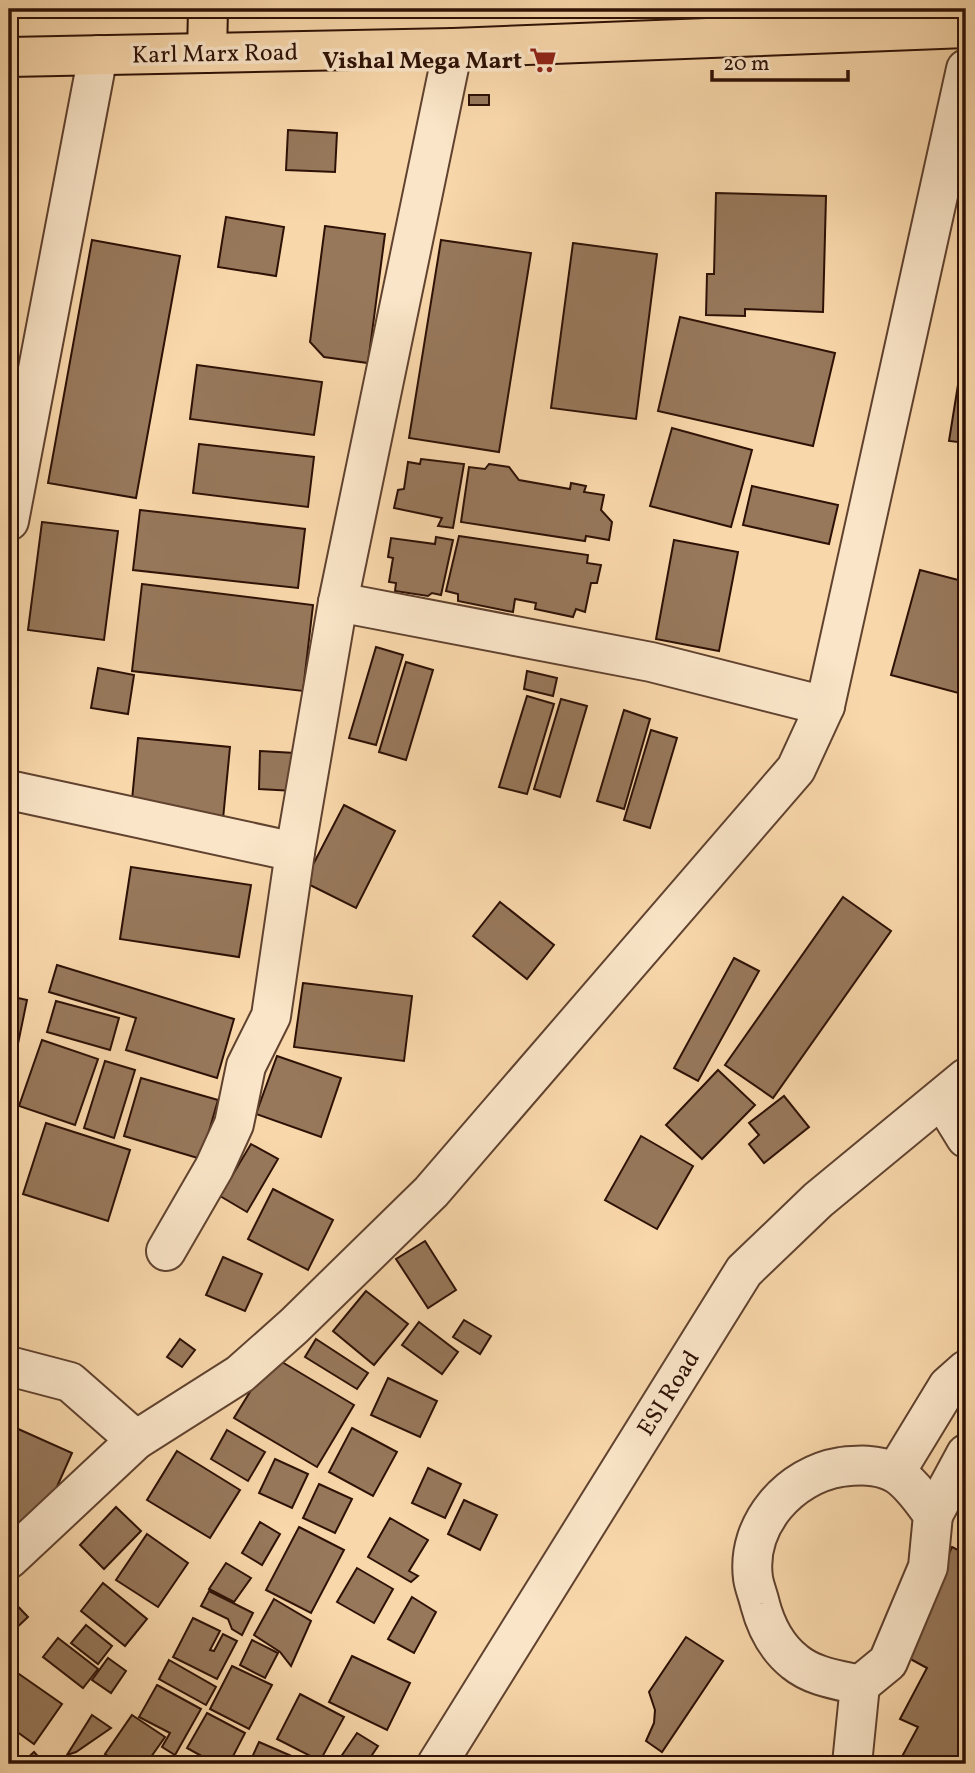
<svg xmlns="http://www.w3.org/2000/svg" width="975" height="1773" viewBox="0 0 975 1773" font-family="Vollkorn,serif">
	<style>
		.building { fill: #97785b; stroke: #2e1106; stroke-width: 2 }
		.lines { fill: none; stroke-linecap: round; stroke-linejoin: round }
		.minor-casing { stroke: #60422f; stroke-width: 42 }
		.major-casing { stroke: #2e1106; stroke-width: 42 }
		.minor { stroke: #fae5c8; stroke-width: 38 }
		.major { stroke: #f8d7aa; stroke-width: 38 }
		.labels { text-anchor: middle; stroke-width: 7; stroke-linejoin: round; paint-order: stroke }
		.street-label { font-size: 24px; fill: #2e1106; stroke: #fae5c8 }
		.poi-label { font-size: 24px; font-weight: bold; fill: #2e1106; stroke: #fae5c8; text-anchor: end }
	</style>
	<rect width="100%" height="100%" fill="#f8d7aa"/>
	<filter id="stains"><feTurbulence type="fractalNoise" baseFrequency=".00286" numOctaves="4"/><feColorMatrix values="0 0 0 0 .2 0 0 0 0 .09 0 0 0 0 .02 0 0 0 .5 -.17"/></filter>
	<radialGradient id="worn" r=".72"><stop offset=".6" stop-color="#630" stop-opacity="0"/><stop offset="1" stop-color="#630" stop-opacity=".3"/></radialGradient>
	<g class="building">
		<rect x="469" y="95" width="20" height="10"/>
		<polygon points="288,130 337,133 335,172 286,170"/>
		<polygon points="716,193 826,196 823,312 745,309 745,316 706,315 707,274 714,274"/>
		<polygon points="226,217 284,227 276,276 218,267"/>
		<polygon points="325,226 385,234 368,363 324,357 310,342"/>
		<polygon points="92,240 180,256 136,498 48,483"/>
		<polygon points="441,240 531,253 499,452 409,438"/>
		<polygon points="573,243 657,254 636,419 551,408"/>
		<polygon points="680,317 835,353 813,446 658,411"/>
		<polygon points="966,335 966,443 949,441"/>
		<polygon points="197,365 322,382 314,435 190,419"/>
		<polygon points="672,428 752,450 731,527 650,506"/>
		<polygon points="199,444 314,457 308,507 193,493"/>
		<polygon points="421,459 464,464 453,528 438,526 442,518 394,508 398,490 404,489 408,462 420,464"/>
		<polygon points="489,464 509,467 519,480 570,489 571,483 586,486 584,492 604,495 601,510 612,522 609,540 586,536 585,541 461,522 469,467 485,469"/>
		<polygon points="752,486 838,505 829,544 743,525"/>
		<polygon points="140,510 305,529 298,588 133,570"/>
		<polygon points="42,522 118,531 104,640 28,630"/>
		<polygon points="459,536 588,555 587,563 601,565 597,583 591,583 585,612 576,609 573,617 535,609 536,603 515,599 513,612 458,601 458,594 446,591"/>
		<polygon points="436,537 453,540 441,595 432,593 428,596 395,591 396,583 389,582 393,558 388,557 391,538 435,544"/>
		<polygon points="674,540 738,552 719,651 656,639"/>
		<polygon points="920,570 966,582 966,695 891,675"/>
		<polygon points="142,584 313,605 303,691 132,671"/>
		<polygon points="376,647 403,655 376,745 349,738"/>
		<polygon points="406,662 433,670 406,760 379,752"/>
		<polygon points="98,668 134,675 128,714 91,708"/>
		<polygon points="527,671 557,678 553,696 524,689"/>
		<polygon points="527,696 554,704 527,794 499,787"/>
		<polygon points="561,699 587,706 560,797 534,789"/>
		<polygon points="624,710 650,719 624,809 597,801"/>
		<polygon points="651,730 677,738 650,828 624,820"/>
		<polygon points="138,738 230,747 223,819 131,810"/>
		<polygon points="260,751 295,753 294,791 259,789"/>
		<polygon points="344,805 395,831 356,908 304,882"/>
		<polygon points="131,867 251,885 239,957 120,939"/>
		<polygon points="843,897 891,931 773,1098 725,1065"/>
		<polygon points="500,902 554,945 527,979 473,936"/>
		<polygon points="734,958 759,971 698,1081 674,1068"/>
		<polygon points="57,965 234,1019 217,1078 126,1050 136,1018 49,992"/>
		<polygon points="303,983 412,996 404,1061 294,1047"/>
		<polygon points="9,996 27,1000 14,1063 9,1062"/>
		<polygon points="56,1001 119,1018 110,1050 47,1032"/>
		<polygon points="42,1040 98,1059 75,1125 19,1106"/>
		<polygon points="277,1056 341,1078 321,1137 256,1114"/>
		<polygon points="105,1061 135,1070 114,1138 84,1128"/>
		<polygon points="718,1070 755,1105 702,1159 666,1125"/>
		<polygon points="141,1078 218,1100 201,1159 124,1136"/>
		<polygon points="784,1096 809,1127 764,1163 749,1144 759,1135 749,1123"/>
		<polygon points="46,1123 130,1150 108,1221 23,1194"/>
		<polygon points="641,1136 693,1166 657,1229 605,1200"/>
		<polygon points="251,1144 278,1159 247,1212 220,1196"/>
		<polygon points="273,1189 333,1220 308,1270 248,1239"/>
		<polygon points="425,1241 456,1290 428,1308 396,1259"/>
		<polygon points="223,1257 262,1274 245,1311 206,1295"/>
		<polygon points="366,1291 408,1324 374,1365 333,1331"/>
		<polygon points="464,1320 491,1336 480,1354 453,1337"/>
		<polygon points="419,1322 458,1352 442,1374 402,1345"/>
		<polygon points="180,1339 195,1350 182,1367 167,1357"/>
		<polygon points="316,1339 368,1373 357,1389 305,1357"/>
		<polygon points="272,1356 354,1405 317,1467 234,1418"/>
		<polygon points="388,1378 437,1401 420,1437 371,1415"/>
		<polygon points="16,1428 72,1453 40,1525 24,1518 9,1551 9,1445"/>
		<polygon points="352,1428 397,1452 373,1496 329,1472"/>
		<polygon points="227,1430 265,1452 248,1481 211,1459"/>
		<polygon points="177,1451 240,1490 210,1538 147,1500"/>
		<polygon points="275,1459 308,1474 292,1508 259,1493"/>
		<polygon points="428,1468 461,1484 445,1518 412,1503"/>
		<polygon points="319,1484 352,1499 335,1533 303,1518"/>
		<polygon points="464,1500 497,1515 480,1550 448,1534"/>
		<polygon points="116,1507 141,1531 104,1569 80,1545"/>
		<polygon points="390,1518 428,1540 409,1571 418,1576 411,1582 368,1557"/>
		<polygon points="260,1522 280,1534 262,1565 242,1553"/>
		<polygon points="299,1527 344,1550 311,1613 266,1590"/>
		<polygon points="147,1534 188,1563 158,1607 116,1580"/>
		<polygon points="952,1547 966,1554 966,1764 898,1764 918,1727 900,1719 927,1668 903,1655"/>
		<polygon points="226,1563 251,1578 234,1602 209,1589"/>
		<polygon points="357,1568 393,1589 374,1623 337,1602"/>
		<polygon points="103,1583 147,1619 125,1646 81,1611"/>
		<polygon points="209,1591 253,1613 242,1635 232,1629 228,1619 201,1606"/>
		<polygon points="9,1597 28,1617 9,1635"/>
		<polygon points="412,1597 436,1612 414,1653 388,1639"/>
		<polygon points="274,1599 311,1621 291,1666 280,1652 254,1635"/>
		<polygon points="193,1618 220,1631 210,1650 214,1651 223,1634 237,1641 217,1679 173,1657"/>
		<polygon points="86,1625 112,1646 98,1664 71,1643"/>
		<polygon points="686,1637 723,1661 662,1752 646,1741 654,1723 655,1710 649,1692"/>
		<polygon points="58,1638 98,1669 83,1688 43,1657"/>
		<polygon points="252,1640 278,1653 265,1678 240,1665"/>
		<polygon points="352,1656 410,1683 387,1730 329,1702"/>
		<polygon points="108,1658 126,1671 111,1693 92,1680"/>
		<polygon points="169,1660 216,1687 206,1705 159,1679"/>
		<polygon points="232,1666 272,1685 249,1729 210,1709"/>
		<polygon points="9,1667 62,1704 34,1744 9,1726"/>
		<polygon points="157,1685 201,1709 175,1755 162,1747 170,1733 139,1717"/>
		<polygon points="300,1694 344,1717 320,1761 277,1739"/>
		<polygon points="207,1713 245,1733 229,1764 216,1764 187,1748"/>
		<polygon points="92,1715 111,1728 76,1752 67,1755"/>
		<polygon points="132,1715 165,1737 146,1764 119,1764 105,1754"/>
		<polygon points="357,1733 378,1746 366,1764 336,1764"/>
		<polygon points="259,1742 310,1764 249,1764"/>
		<polygon points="34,1752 45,1764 21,1764"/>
	</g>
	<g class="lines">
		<defs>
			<g id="minor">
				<polyline points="9,521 98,55"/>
				<polyline points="338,602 651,662 825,706"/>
				<polyline points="9,790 295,852"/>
				<polyline points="942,1099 966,1138"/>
				<polyline points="166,1251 214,1168 234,1124 246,1066 271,1016 295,852 338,602 453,48"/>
				<polyline points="9,1366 70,1382 136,1440"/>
				<polyline points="895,1473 948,1386 966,1370"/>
				<polyline points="933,1515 966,1454"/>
				<polyline points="9,1559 136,1440 240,1374 294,1326 431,1192 796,769 825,706 966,69"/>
				<polyline points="437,1764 744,1271 818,1200 966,1078"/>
				<path d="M852,1764L860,1685L888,1662L928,1567L933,1515C923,1501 909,1480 893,1472C876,1464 859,1465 841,1467C790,1475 746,1524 753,1578C754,1586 758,1595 760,1604C766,1627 776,1647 795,1662C813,1677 839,1680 860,1685"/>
			</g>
			<g id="major">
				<polyline points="207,53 208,9"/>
				<polyline points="9,57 453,48 966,28"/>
			</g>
		</defs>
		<use href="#minor" class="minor-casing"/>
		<use href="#major" class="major-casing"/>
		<use href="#minor" class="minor"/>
		<use href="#major" class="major"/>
	</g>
	<defs>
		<symbol id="supermarket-bare" viewBox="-9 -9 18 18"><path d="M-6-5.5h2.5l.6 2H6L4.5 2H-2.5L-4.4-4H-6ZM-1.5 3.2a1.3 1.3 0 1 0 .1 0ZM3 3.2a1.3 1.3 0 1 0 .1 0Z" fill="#8f2418" stroke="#fae5c8" stroke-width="2.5" paint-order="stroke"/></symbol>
	</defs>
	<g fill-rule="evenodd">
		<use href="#supermarket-bare" x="524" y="41" width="38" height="38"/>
	</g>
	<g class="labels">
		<g class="street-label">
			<text transform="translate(215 53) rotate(-1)" y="8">Karl Marx Road</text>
			<text transform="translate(668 1393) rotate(-58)" y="8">ESI Road</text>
		</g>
		<g class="poi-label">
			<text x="522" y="68">Vishal Mega Mart</text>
		</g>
	</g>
	<rect width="975" height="1773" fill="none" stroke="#f8d7aa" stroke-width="35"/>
	<rect x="10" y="10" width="954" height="1752" fill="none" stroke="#2e1106" stroke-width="3.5"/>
	<rect x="18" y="18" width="940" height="1738" fill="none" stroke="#2e1106" stroke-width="2"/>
	<path d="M712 70v10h136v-10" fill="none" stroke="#2e1106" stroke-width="3.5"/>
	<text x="723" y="70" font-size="21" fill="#2e1106" stroke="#fae5c8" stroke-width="5" paint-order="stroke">20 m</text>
	<rect width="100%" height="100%" filter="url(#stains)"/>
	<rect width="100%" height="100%" fill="url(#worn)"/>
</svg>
